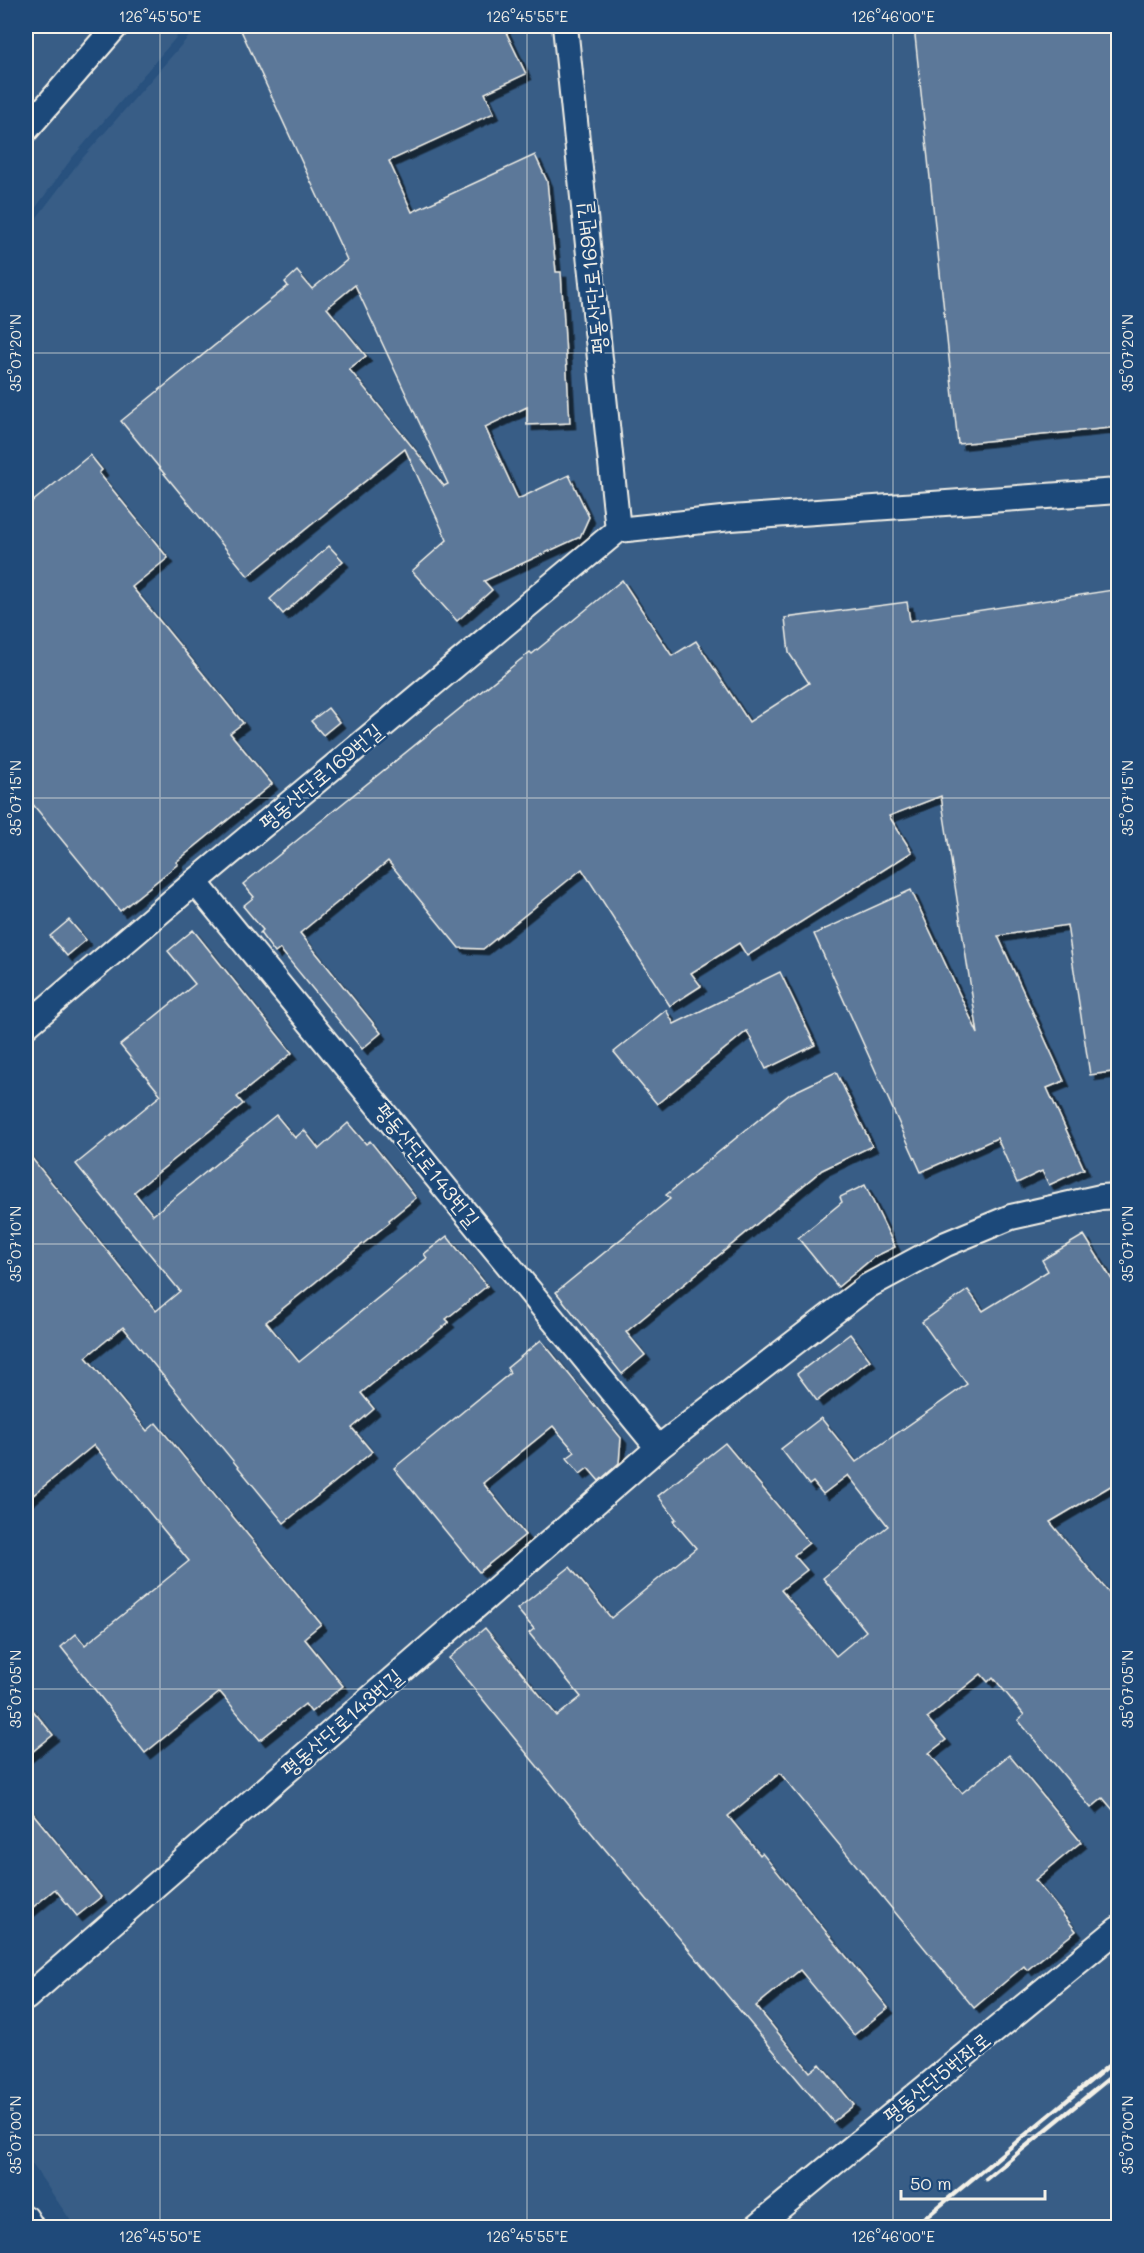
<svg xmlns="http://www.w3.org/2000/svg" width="1144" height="2253" viewBox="0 0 1144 2253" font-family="Mali,'Poor Story',sans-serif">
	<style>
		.built { fill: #375d86 }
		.building { fill: #5b7899; stroke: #f4f1e8; stroke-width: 1.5; fill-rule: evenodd; filter: url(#shadow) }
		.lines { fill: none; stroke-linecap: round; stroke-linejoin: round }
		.minor-casing { stroke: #f4f1e8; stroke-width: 28 }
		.minor { stroke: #1f4a7a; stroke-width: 24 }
		.rail { stroke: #f4f1e8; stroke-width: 4.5 }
		.ticks { fill: none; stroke: #f4f1e8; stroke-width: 1.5; stroke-opacity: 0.45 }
		.labels { text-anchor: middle; stroke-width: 5; stroke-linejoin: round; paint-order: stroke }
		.street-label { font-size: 21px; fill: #f4f1e8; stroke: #1f4a7a }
		.neatline { fill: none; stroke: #f4f1e8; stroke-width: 2 }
		.ticks-label { font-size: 15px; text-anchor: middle; fill: #f4f1e8 }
	</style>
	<defs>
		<filter id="shadow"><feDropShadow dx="5.5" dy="5.5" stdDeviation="0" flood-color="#0009"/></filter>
	</defs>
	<rect width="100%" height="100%" fill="#28517e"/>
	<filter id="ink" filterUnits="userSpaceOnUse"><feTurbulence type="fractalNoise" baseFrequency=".0167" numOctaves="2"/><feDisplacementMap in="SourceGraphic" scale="12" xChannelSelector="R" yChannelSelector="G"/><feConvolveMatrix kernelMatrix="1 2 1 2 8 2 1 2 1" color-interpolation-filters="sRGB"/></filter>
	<g filter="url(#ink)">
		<g class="built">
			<polygon points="26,26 186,26 72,158 26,221"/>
			<polygon points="198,26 1118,26 1118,2227 75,2227 26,2155 26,236 38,216 79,162"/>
		</g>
		<g class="building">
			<path d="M239,26H503L526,74L485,93L494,113L389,161L412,212L535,155L547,181L556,272H561L570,423L527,425V407L485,427L518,499L569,475L589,517L580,537L484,581L492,590L457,621L412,571L447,540L405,449L248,576L121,421L288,286L285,282L297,271L312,289L347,260ZM355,285L448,484L444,486L349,369L366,356L327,308Z"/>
			<polygon points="914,26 1119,26 1119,427 958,444"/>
			<polygon points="90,455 102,470 99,473 168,558 132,587 243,723 230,733 272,784 176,862 178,864 120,911 26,796 26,507"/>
			<polygon points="329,546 343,561 283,614 270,599"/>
			<polygon points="622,580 672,656 696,641 749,722 809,683 789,653 785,618 907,602 910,621 1119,589 1119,1071 1090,1075 1067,925 998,936 1064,1081 1047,1088 1084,1169 1049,1185 1042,1171 1017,1183 997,1138 921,1172 814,934 911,890 978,1034 941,796 889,816 912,852 747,956 739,943 691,973 701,986 670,1006 582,869 483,949 459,948 388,861 300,933 381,1033 362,1049 280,949 275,953 260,933 263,930 243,906 254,897 243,884 530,652 532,654"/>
			<polygon points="328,708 339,722 323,735 311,721"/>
			<polygon points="69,920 86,940 67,956 50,936"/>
			<polygon points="193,930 292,1053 237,1097 243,1104 134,1192 153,1215 276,1115 295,1138 304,1130 319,1149 348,1123 366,1144 370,1141 416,1198 389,1220 390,1222 266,1322 299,1362 427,1258 424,1254 447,1236 487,1286 446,1319 449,1322 361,1393 374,1409 352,1428 372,1452 284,1523 123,1327 86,1357 147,1431 156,1423 321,1624 304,1638 343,1686 311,1712 305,1704 260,1740 220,1692 145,1753 61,1647 76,1634 85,1645 189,1561 94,1445 26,1501 26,1151 156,1311 180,1291 76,1164 161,1095 120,1045 195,984 168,951"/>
			<polygon points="780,972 815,1045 766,1069 747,1031 657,1104 614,1052 666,1010 674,1024"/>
			<polygon points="836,1072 872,1146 822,1170 626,1332 645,1355 622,1374 556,1292 670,1199 666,1195 790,1094"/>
			<polygon points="865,1185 895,1247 874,1257 838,1287 798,1238 842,1202 840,1197"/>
			<polygon points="1084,1235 1119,1291 1119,1481 1050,1522 1119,1605 1119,1817 1103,1798 1091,1808 1018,1720 1024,1715 993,1677 988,1682 981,1674 927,1718 946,1740 929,1753 962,1793 1009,1755 1081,1842 1035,1880 1076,1931 1027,1970 1024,1966 974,2008 780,1773 728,1816 760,1855 762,1853 888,2008 854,2035 800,1970 756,2006 810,2072 820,2064 854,2105 833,2122 599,1842 449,1658 485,1628 557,1716 581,1697 529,1633 534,1629 517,1609 570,1567 611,1618 696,1548 673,1521 676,1519 658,1496 725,1443 809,1543 794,1555 807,1570 781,1590 836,1656 866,1631 823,1578 888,1526 848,1475 823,1494 813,1482 809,1485 781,1449 821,1418 856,1462 967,1384 922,1322 968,1290 983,1311 1048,1271 1042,1260"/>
			<polygon points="850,1334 870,1360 817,1401 797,1374"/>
			<polygon points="541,1340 621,1438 619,1463 599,1481 588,1468 580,1474 567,1458 575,1452 553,1426 483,1483 525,1535 479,1572 394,1468 510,1373 507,1368"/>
			<polygon points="26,1702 53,1735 26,1757"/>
			<polygon points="26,1805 101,1897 77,1916 55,1889 26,1913"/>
		</g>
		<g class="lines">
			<defs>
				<g id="minor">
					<polyline points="565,26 618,530"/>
					<polyline points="26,130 116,26"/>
					<polyline points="195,882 658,1448"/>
					<polyline points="26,1026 195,882 618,530 731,518 1118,491"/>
					<polyline points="26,1998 658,1448 868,1286 946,1244 1011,1217 1101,1197 1118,1196"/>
					<polyline points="26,2218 32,2228"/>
					<polyline points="755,2228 1118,1929"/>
				</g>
			</defs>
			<use href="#minor" class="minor-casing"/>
			<use href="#minor" class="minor"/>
			<g class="rail">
				<polyline points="986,2179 1118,2071"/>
				<polyline points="913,2228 1118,2058"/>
			</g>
		</g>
	</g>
	<path class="ticks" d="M160,26V2228M527,26V2228M893,26V2228M26,353H1118M26,798H1118M26,1244H1118M26,1689H1118M26,2135H1118"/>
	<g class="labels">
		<g class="street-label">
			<text transform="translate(592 278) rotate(-96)" y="7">평동산단로169번길</text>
			<text transform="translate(321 777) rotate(-40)" y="7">평동산단로169번길</text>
			<text transform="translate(427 1165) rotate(51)" y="7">평동산단로143번길</text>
			<text transform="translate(342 1723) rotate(-41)" y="7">평동산단로143번길</text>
			<text transform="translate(937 2078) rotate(-39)" y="7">평동산단5번좌로</text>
		</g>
	</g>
	<rect width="1144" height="2253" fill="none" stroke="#1f4a7a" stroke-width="66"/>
	<path d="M901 2190v9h144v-9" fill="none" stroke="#f4f1e8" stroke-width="3"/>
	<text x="910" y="2190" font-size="18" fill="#f4f1e8" stroke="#1f4a7a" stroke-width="4.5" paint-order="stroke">50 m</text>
	<rect x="33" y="33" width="1078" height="2187" class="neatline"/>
	<g class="ticks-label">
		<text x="160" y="22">126°45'50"E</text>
		<text x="527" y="22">126°45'55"E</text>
		<text x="893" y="22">126°46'00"E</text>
		<text transform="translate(16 353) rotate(-90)" y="5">35°07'20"N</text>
		<text transform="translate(1128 353) rotate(-90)" y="5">35°07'20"N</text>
		<text transform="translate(16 798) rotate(-90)" y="5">35°07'15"N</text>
		<text transform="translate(1128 798) rotate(-90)" y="5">35°07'15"N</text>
		<text transform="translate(16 1244) rotate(-90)" y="5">35°07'10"N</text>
		<text transform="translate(1128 1244) rotate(-90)" y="5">35°07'10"N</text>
		<text transform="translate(16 1689) rotate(-90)" y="5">35°07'05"N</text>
		<text transform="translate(1128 1689) rotate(-90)" y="5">35°07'05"N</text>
		<text transform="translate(16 2135) rotate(-90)" y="5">35°07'00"N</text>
		<text transform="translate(1128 2135) rotate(-90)" y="5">35°07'00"N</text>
		<text x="160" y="2242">126°45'50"E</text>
		<text x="527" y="2242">126°45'55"E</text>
		<text x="893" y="2242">126°46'00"E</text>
	</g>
</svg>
